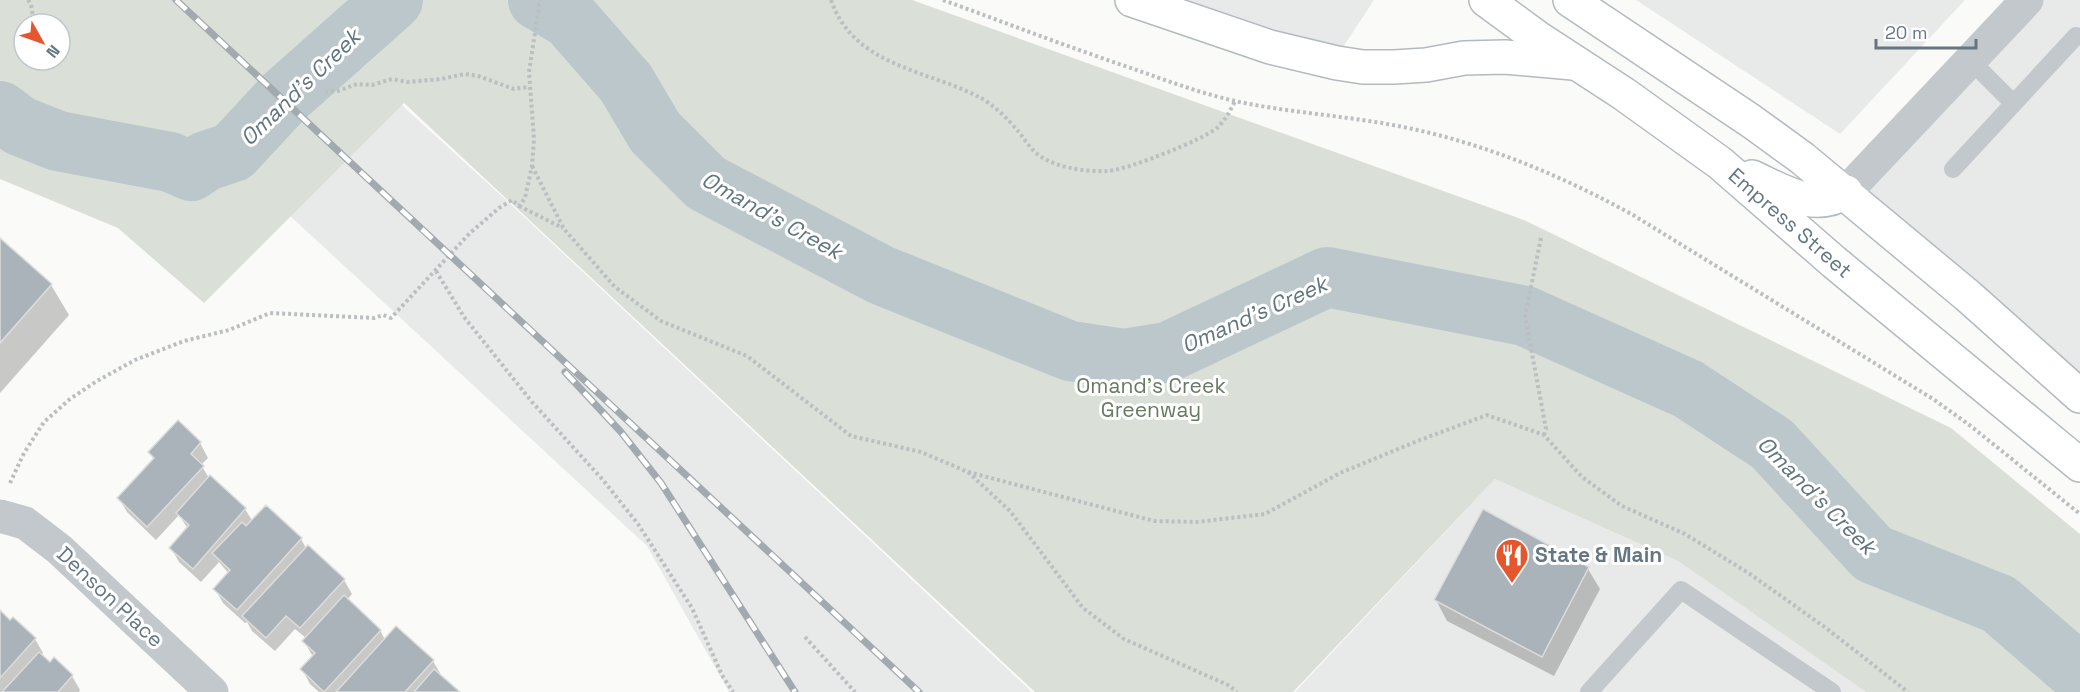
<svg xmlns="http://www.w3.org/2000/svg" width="2080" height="692" viewBox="0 0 2080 692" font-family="'Space Grotesk',sans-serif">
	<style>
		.built { fill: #e8e9e9 }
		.green { fill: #dadfd7; fill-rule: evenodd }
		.shadow { fill: #0003 }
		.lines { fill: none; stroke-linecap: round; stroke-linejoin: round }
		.river { stroke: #bbc7cb; stroke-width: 60 }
		.building { fill: #aab3b9; stroke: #dcdcda; stroke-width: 1.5 }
		.secondary-casing { stroke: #b3babf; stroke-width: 36 }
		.path { stroke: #bbbfc2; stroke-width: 4; stroke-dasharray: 3 3; stroke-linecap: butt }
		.lane { stroke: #c3c8cc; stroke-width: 18 }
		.street { stroke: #c3c8cc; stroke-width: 33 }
		.secondary { stroke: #fff; stroke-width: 33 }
		.rail-casing { stroke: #a2aab0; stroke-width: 7 }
		.rail { stroke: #fff; stroke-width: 4.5; stroke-dasharray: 14; stroke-linecap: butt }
		.labels { text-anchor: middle; stroke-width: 6; stroke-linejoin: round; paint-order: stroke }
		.street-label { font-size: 21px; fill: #657683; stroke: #fff }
		.park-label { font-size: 21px; fill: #687a64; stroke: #fff }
		.poi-label { font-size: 21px; font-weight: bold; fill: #657683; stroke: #fff; text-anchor: start }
		.water-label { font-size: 22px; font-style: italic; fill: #60757c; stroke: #fff }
	</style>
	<rect width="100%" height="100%" fill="#fafaf8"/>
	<g class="built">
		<polygon points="1152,0 1374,0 1336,58"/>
		<polygon points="1636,0 1965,0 1840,134"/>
		<polygon points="2027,0 2080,0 2080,396 1846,192"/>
		<polygon points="342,44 408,111 504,198 1032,692 729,692 647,546 287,213"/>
		<polygon points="1495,479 1678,561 1866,692 1295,692"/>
	</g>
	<path class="green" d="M0,0H912L1524,220L1951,428L2080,534V692H1866L1678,561L1495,479L1293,692H1035L404,103L204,303L118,228L0,179ZM24,24H60V60H24Z"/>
	<g class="shadow">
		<polygon points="0,240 51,285 69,315 0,393"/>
		<polygon points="178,422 200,443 208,458 201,465 209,478 245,509 253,522 266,507 301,539 306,548 308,547 344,580 352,594 347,600 380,630 385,640 433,661 441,675 458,692 319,692 310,684 302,669 313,657 304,641 306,638 295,629 275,651 252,631 247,622 245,623 223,603 215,589 229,574 219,562 201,582 179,562 171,548 188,529 179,515 156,540 127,512 119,498 154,460 149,452"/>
		<polygon points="1483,511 1588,569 1600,589 1554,676 1447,621 1436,600"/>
		<polygon points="0,612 35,639 43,653 41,656 50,664 54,660 72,676 80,690 79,692 0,692"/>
	</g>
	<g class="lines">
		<g class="river">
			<polyline points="538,0 570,19 626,83 655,132 706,183 881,275 1070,351 1124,359 1168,352 1327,277 1525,316 1688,389 1772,444 1873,554 1999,604 2080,674"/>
			<polyline points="0,111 20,126 58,141 170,162 191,171 206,161 233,152 284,97 393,0"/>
		</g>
	</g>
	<g class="building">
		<polygon points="0,238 52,284 0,343"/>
		<polygon points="178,420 201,442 191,454 204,466 147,527 117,498 154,458 148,452"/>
		<polygon points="210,475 246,508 193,569 169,548 189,525 176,513"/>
		<polygon points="266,505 302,538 237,610 213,589 230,570 212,553 242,522 246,526"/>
		<polygon points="1483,509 1589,567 1542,657 1434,600"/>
		<polygon points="308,545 345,579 300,628 286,616 266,638 242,616"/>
		<polygon points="344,595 381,630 324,692 300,669 315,653 302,641"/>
		<polygon points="0,610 10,620 13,617 36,638 0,678"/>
		<polygon points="396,626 434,660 405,692 336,692"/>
		<polygon points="39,652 50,662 54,657 73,675 58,692 2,692"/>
		<polygon points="434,669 460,692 414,692"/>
	</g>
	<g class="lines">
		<defs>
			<g id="secondary">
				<polyline points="1132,0 1270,47 1337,63 1363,67 1394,67 1426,65 1464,58 1505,57 1573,63"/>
				<polyline points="1486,0 1538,38 1624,94 1720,163 1834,262 2080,465"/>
				<polyline points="1570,0 1751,121 1802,158 1968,296 2080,396"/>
				<path d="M1752,177C1783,191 1813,212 1846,192"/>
			</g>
		</defs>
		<use href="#secondary" class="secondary-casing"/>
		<g class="path">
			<polyline points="28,0 31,4 34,24"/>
			<path d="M831,0C854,66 924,69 977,96C992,103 1008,119 1018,131C1024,138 1029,147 1036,153C1054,168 1085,172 1109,171C1128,169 1204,140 1218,127C1226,119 1230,111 1235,101"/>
			<path d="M943,0C1006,23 1068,47 1131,68C1165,80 1200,93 1235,101C1285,112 1337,115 1387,124C1474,139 1557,173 1633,215L1933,399L1972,427L2080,514"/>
			<polyline points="325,92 338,91 357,84 372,85 392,79 407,82 441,79 465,74 478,76 514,89 528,87"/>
			<polyline points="532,166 564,229 615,287 661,321 747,356 851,436 921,452 968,472 1154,521 1197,522 1265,514 1340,473 1420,440 1487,415 1544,435 1582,477 1622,506 1685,534 1750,574 1826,628 1908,692"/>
			<polyline points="519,206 563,228"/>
			<polyline points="1541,238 1525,316 1546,429 1544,435"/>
			<polyline points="436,271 464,317 532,402 603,480 638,524 692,608 722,675 733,692"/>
			<polyline points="968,472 1010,511 1083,608 1124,639 1228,685 1237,692"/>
			<polyline points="10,483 24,453 44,422 70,399 97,381 135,360 184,341 229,330 270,313 374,318 383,315 391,318 470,233 499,208 512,200 519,206 525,198 532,166 534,139 529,72 540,0"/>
			<polyline points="805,637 855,692"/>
		</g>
		<g class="lane">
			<polyline points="1970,60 2013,103"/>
			<polyline points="1953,169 2076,36"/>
			<polyline points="1589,692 1681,590 1832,692"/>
		</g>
		<g class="street">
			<polyline points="1846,192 2027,0"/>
			<polyline points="0,516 25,523 59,549 212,692"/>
		</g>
		<use href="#secondary" class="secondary"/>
		<defs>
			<g id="rail">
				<polyline points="176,0 919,692"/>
				<polyline points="565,372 621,432 661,483 795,692"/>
			</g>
		</defs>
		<use href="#rail" class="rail-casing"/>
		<use href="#rail" class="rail"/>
	</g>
	<defs>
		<symbol id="restaurant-pin" viewBox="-11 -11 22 30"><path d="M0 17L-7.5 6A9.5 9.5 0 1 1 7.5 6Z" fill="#e4572e" stroke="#fff"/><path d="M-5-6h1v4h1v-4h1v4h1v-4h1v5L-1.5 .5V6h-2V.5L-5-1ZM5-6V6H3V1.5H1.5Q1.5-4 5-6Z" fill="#fff"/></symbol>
	</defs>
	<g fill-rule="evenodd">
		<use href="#restaurant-pin" x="1493" y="536" width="38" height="52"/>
	</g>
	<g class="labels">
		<g class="street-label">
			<text transform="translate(1790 223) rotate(41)" y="7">Empress Street</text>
			<text transform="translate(110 597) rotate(43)" y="7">Denson Place</text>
		</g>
		<g class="park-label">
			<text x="1151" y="393">Omand's Creek<tspan x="1151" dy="24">Greenway</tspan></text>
		</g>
		<g class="poi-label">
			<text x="1535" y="562">State &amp; Main</text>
		</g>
		<g class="water-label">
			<text transform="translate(300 87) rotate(-44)" y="8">Omand's Creek</text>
			<text transform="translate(772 215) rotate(29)" y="8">Omand's Creek</text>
			<text transform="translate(1254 314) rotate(-24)" y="8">Omand's Creek</text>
			<text transform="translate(1817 495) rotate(45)" y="8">Omand's Creek</text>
		</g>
	</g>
	<g transform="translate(42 42) rotate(130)"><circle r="28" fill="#ffffff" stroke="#c1c8cd" stroke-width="1.5"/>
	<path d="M0-4.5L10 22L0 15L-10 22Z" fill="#e4572e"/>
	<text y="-9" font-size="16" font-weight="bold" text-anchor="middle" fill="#657683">N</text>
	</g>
	<path d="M1876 39v9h100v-9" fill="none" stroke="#657683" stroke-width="3"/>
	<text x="1885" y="39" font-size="18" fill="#657683" stroke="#ffffff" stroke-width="4.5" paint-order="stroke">20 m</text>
</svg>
